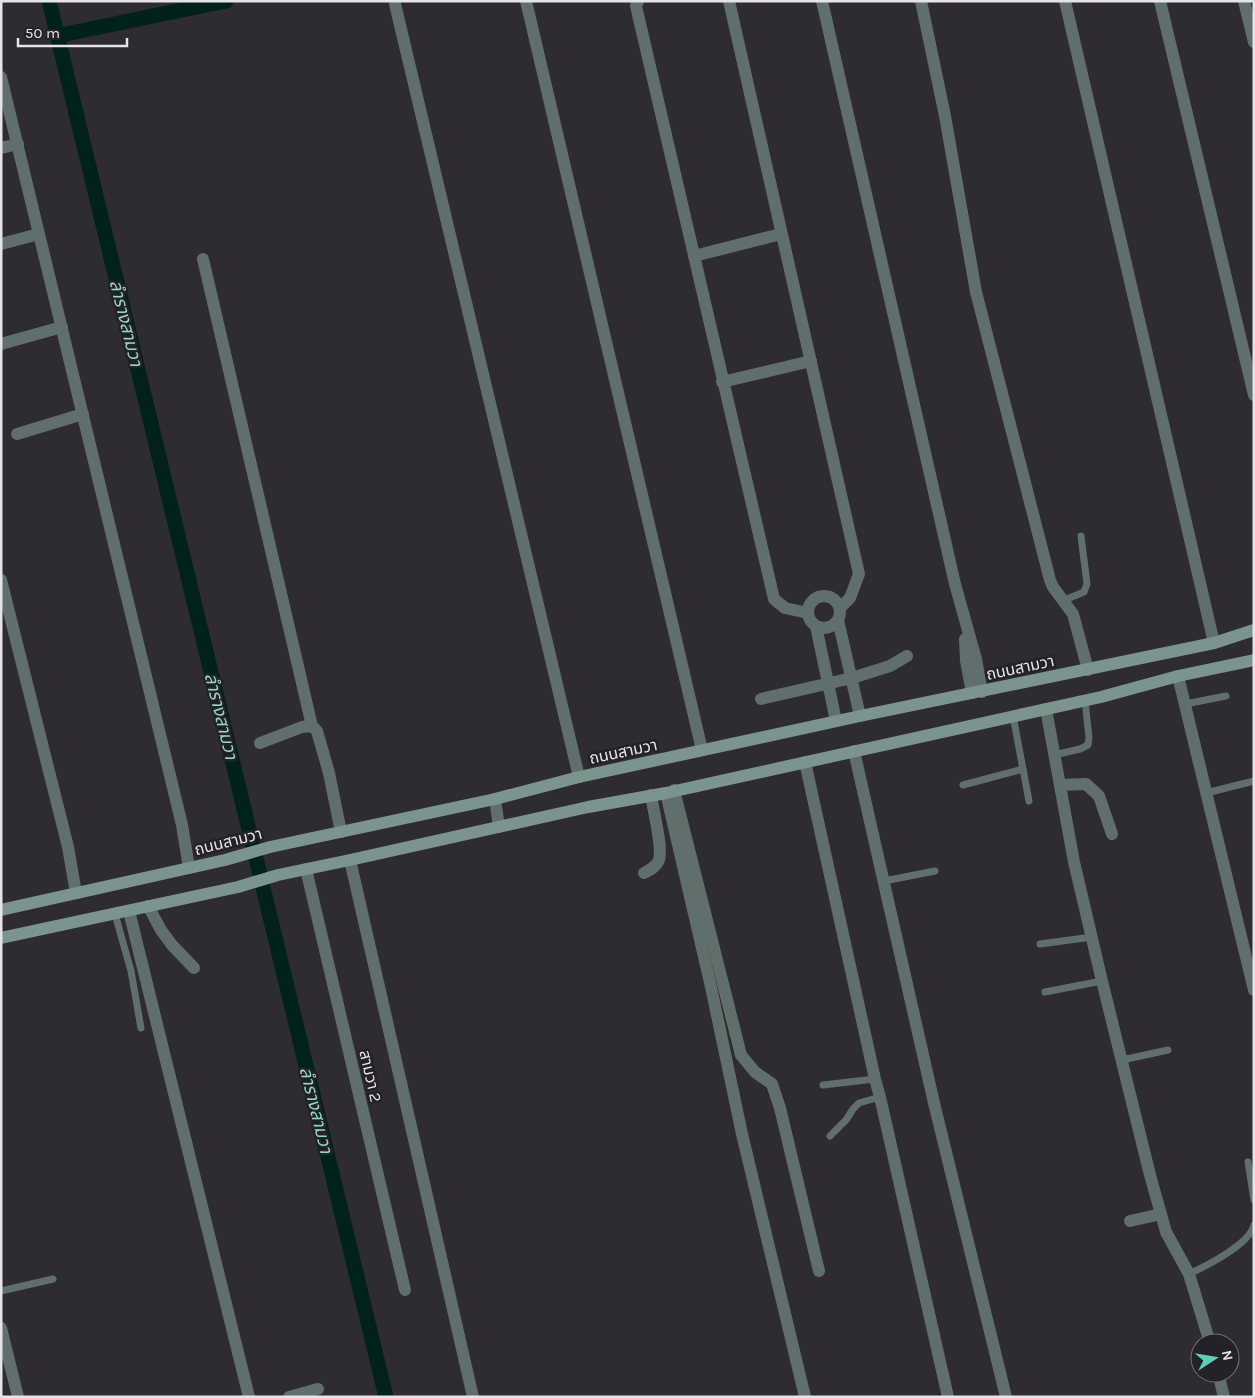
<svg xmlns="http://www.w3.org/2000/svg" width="1255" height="1398" viewBox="0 0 1255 1398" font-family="Karla,'Noto Sans Thai',sans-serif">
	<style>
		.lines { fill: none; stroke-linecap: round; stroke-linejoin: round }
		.canal { stroke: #00221b; stroke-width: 15 }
		.lane { stroke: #606f6b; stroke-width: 7 }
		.street { stroke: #606f6b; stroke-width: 12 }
		.secondary { stroke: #7c948e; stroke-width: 12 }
		.labels { text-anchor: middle; stroke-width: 5; stroke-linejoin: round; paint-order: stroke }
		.street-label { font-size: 16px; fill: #e6e4e9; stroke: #242128 }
		.water-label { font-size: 18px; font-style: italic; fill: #94d7c8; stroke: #242128 }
	</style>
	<rect width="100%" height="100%" fill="#2e2b32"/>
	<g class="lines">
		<g class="canal">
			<polyline points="49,1 386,1397"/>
			<polyline points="56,36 226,1"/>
		</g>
		<g class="lane">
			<polyline points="1062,601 1084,592 1087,584 1081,536"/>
			<polyline points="1185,704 1226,696"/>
			<polyline points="1013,716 1029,801"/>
			<polyline points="1054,755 1080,749 1088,745 1089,738 1085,700"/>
			<polyline points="963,785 1023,769"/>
			<polyline points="1206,793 1254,781"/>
			<polyline points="884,881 935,871"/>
			<polyline points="115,914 131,971 141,1028"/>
			<polyline points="1040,944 1092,937"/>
			<polyline points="1045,992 1102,981"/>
			<polyline points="1122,1060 1168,1050"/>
			<polyline points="823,1085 875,1079"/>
			<polyline points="830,1136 846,1120 853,1109 859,1103 880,1097"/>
			<polyline points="1248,1162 1254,1200"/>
			<path d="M1189,1274C1206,1266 1250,1244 1254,1225"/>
			<polyline points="1,1291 53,1279"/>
		</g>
		<g class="street">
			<polyline points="526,1 702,750"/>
			<polyline points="638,1 636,6 774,599 785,608 808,613"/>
			<polyline points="729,1 859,574 850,598 840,608"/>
			<polyline points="822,1 955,584 976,659 982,692"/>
			<polyline points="921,1 945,116 976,292 1050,580 1053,587 1073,614 1088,670"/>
			<polyline points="1065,1 1214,643"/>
			<polyline points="1160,1 1254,395"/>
			<polyline points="1244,1 1254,42"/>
			<polyline points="395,4 579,777"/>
			<polyline points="1,77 182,825 189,868"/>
			<polyline points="1,148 18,144"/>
			<polyline points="1,244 39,234"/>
			<polyline points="694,256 781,234"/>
			<polyline points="203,259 312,726"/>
			<polyline points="1,344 62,327"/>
			<polyline points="722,382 811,361"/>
			<polyline points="17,434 83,414"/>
			<polyline points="1,580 68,847 76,893"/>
			<circle cx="824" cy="612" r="16"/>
			<polyline points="838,620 860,716"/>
			<polyline points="816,626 836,721"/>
			<polyline points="965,639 966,661 972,693"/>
			<polyline points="1178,676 1254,990"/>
			<polyline points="761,699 852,678 890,666 907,656"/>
			<polyline points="1046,709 1074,862 1102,981 1150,1175 1166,1232 1189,1274 1210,1343"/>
			<polyline points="260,743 302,727 312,726 317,731 329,773 341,832"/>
			<polyline points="854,751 934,1103 1006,1397"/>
			<polyline points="805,762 875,1079 880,1097 948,1397"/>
			<polyline points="1060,785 1086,784 1099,796 1112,834"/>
			<polyline points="674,790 741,1055 755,1072 772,1084 780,1108 819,1271"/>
			<polyline points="666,793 711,987 742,1134 805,1397"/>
			<polyline points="495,799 499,827"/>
			<polyline points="350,860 473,1397"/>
			<polyline points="306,869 405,1290"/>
			<path d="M644,873C650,870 656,867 659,860C663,847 653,810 651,795"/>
			<polyline points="148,906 161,930 172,945 194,968"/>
			<polyline points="129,911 249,1397"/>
			<polyline points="1130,1221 1161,1214"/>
			<polyline points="1,1328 18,1397"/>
			<polyline points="1218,1373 1224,1397"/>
			<polyline points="289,1397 318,1389"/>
		</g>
		<g class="secondary">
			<polyline points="1,910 225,860 270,847 495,799 579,777 860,716 1214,643 1254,630"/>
			<polyline points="1,938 238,887 278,875 350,860 588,807 666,793 1101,697 1178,676 1254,660"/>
		</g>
	</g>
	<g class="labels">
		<g class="street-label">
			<text transform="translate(1020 667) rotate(-12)" y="6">ถนนสามวา</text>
			<text transform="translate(623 751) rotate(-12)" y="6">ถนนสามวา</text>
			<text transform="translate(228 841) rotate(-14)" y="6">ถนนสามวา</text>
			<text transform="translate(371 1076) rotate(77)" y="6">สามวา 2</text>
		</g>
		<g class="water-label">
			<text transform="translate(126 323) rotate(76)" y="6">ลำรางสามวา</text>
			<text transform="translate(221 716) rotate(76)" y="6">ลำรางสามวา</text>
			<text transform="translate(316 1110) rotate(76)" y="6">ลำรางสามวา</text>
		</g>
	</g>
	<rect width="1255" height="1398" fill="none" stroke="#e6e4e9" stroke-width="5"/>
	<g transform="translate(1215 1358) rotate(78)"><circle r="24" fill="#242128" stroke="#726f75"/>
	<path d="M0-4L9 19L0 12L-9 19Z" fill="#5eceb7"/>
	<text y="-8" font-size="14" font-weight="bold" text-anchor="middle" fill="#e6e4e9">N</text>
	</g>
	<path d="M18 38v8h109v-8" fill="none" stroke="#e6e4e9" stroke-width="2.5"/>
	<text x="25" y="38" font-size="15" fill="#e6e4e9" stroke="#242128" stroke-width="4" paint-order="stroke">50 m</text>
</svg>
